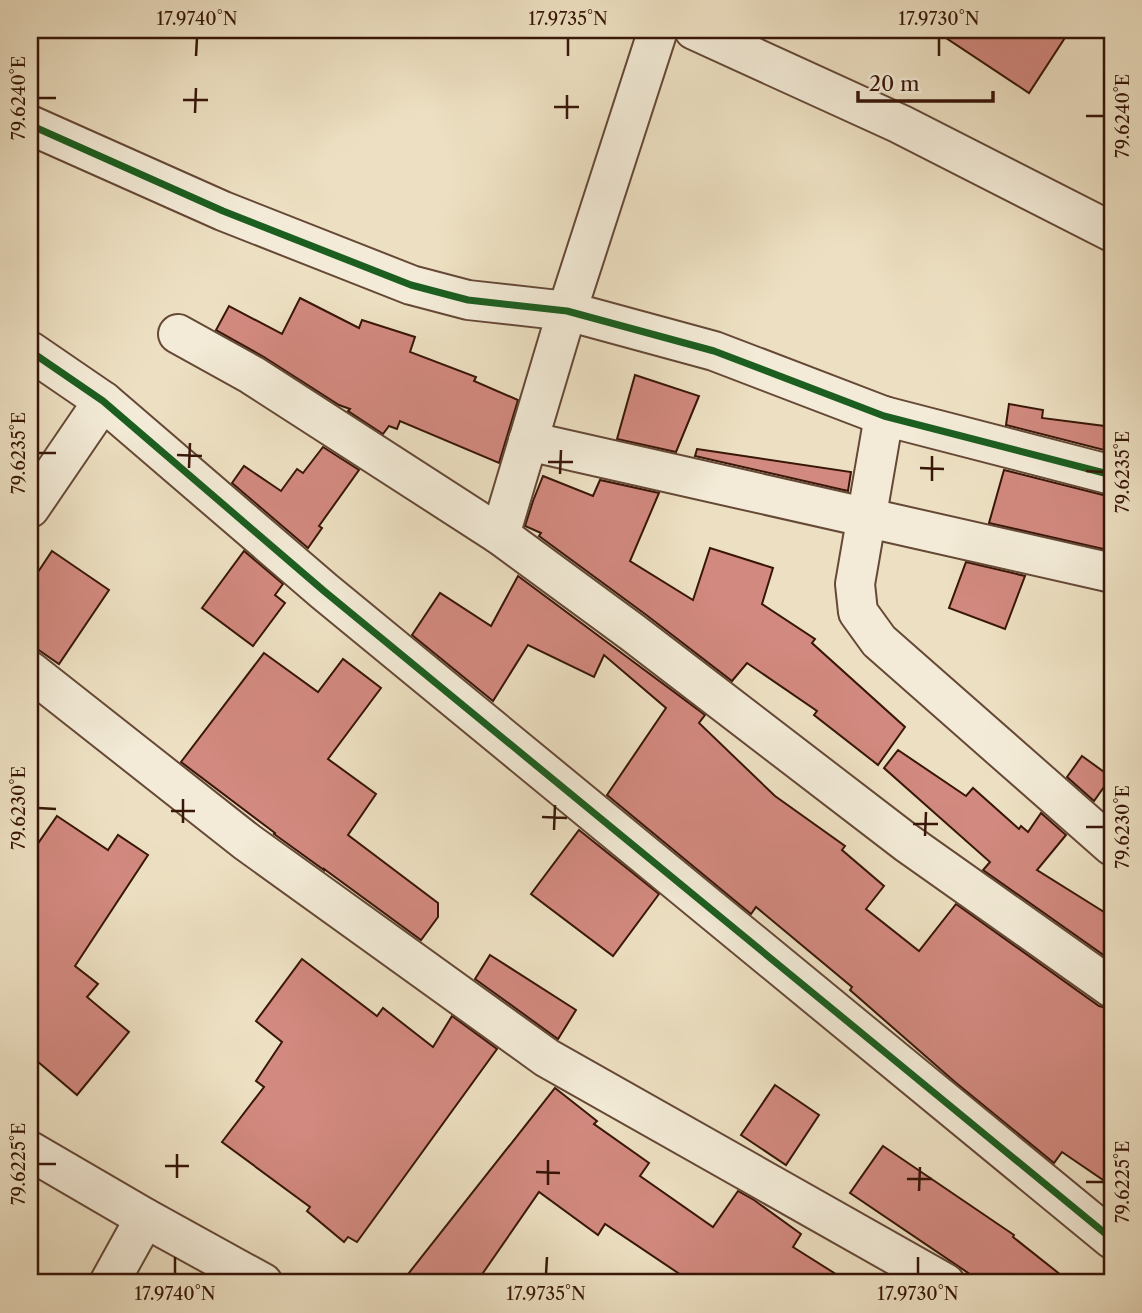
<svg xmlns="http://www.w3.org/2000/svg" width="1142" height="1313" viewBox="0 0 1142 1313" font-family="'Libre Caslon Text',serif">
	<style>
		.building { fill: #d2897f; stroke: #381608; stroke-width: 2 }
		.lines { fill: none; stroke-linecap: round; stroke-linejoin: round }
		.street-casing { stroke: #654836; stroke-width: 42 }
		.street { stroke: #f3ebd7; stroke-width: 38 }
		.cycleway-casing { stroke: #f3ebd7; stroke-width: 11 }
		.cycleway { stroke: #1b5e20; stroke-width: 7 }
		.ticks { fill: none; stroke: #381608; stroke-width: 2.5 }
		.neatline { fill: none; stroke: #381608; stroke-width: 2.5 }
		.ticks-label { font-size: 18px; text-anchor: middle; fill: #381608 }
	</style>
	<rect width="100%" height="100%" fill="#ede0c2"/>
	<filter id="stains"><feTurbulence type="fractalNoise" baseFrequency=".00286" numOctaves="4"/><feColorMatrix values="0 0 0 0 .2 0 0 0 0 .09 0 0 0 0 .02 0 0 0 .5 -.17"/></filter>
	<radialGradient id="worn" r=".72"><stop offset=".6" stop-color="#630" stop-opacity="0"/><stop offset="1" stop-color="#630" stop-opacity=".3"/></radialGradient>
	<g class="building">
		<polygon points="934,30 1070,30 1029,93"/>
		<polygon points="300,298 359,328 362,320 415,337 410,352 476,377 474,381 518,400 499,463 400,421 397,429 389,426 383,434 348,411 350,409 339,405 264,357 216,330 229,306 282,334"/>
		<polygon points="635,375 699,396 676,452 617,439"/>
		<polygon points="1009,404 1043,410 1042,418 1112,427 1112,452 1006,425"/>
		<polygon points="323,447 359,470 319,526 322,528 308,548 232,483 244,466 281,491 297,469 303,473"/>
		<polygon points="697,449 851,472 848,491 695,456"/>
		<polygon points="1004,470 1107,496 1112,496 1112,551 989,523"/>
		<polygon points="543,476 593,496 600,480 659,493 630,561 693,600 710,548 773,568 762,604 815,639 812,643 905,727 878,765 814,715 817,711 747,663 732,681 645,614 539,536 541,533 525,526 533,501"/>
		<polygon points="52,551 109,590 59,664 30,644 30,584"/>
		<polygon points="244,551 283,584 275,595 285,603 253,646 202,608"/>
		<polygon points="966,562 1025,576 1005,629 949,608"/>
		<polygon points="518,576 705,715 699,723 775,796 845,846 842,850 884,886 866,909 919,951 956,904 1099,1006 1112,1009 1112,1186 1062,1152 1054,1163 955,1082 850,990 852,987 756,907 751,914 607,795 666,708 604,655 594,677 528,645 493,701 412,635 440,593 491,626"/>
		<polygon points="264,653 318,692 343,659 381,688 328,759 376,794 348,835 438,903 438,917 421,940 324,869 324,870 274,834 275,833 181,762"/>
		<polygon points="898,750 966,796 973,788 1019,829 1021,826 1028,832 1041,813 1066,835 1037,870 1112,917 1112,961 983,870 990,862 884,768"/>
		<polygon points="1082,756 1111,777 1094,801 1067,777"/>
		<polygon points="57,816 108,850 118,835 148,855 75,966 98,984 87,997 129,1032 77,1095 30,1055 30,855"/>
		<polygon points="579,830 659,894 613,956 531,894"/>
		<polygon points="490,955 576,1010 558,1039 475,979"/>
		<polygon points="302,959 377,1016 383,1008 433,1047 452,1016 497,1049 357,1242 348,1237 344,1242 307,1211 310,1207 222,1142 264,1087 256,1081 282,1042 256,1021"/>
		<polygon points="775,1085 819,1115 786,1165 741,1135"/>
		<polygon points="555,1088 597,1121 594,1124 649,1163 640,1176 713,1227 738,1191 754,1200 801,1234 793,1247 850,1283 693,1283 605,1224 598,1235 539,1192 476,1283 401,1283"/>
		<polygon points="883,1146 1014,1235 1013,1237 1071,1283 983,1283 850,1193"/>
	</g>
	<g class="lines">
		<defs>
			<g id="street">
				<polyline points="694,30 900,124 1112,232"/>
				<polyline points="30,125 223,211 411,285 468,300 567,311 714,351 884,416 1112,475"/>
				<polyline points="178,334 252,375 500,535 632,632 907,843 1112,988"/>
				<polyline points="30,351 103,401 324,591 1112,1239"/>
				<polyline points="884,416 855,584 858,612 879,641 1112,846"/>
				<polyline points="528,441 1112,573"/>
				<polyline points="30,508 103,401"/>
				<polyline points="500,535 567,311 658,30"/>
				<polyline points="30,671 247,842 547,1058 945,1283"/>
				<polyline points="30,1151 145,1218 263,1283"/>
				<polyline points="109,1283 145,1218"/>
			</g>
		</defs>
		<use href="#street" class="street-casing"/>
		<use href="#street" class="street"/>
		<defs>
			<g id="cycleway">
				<polyline points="30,125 223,211 411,285 468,300 567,311 714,351 884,416 1112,475"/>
				<polyline points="30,351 103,401 324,591 1112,1239"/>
			</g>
		</defs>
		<use href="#cycleway" class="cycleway-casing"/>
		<use href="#cycleway" class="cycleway"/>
	</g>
	<path class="ticks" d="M196,56L197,38M568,56V38M939,56V38M38,98H56M183,100H208M554,107H579M195,113L196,88M1086,116H1104M567,119V95M38,453H56M177,455L202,456M548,462H573M189,468L190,443M920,468L944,469M1086,471L1104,472M560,474L561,450M932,481V456M38,808L56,809M171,811H195M542,817L567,818M183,823V799M913,824H938M1086,827H1104M554,830L555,805M925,836L926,812M38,1164H56M165,1166H189M536,1172L560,1173M177,1178V1154M907,1179H932M1086,1182H1104M548,1185V1160M919,1191L920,1167M175,1274V1257M546,1274L547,1257M918,1274V1257"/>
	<rect width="1142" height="1313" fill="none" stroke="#ede0c2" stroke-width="77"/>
	<path d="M858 91v10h135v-10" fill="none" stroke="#381608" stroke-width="3.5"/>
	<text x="869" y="91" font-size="21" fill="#381608" stroke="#f3ebd7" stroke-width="5" paint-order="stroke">20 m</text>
	<rect x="38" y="38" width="1066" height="1236" class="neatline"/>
	<g class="ticks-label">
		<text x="197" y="25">17.9740°N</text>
		<text x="568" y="25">17.9735°N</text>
		<text x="939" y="25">17.9730°N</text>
		<text transform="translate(19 98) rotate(-90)" y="6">79.6240°E</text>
		<text transform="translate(1123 116) rotate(-90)" y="6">79.6240°E</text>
		<text transform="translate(19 453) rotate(-90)" y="6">79.6235°E</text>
		<text transform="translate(1123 472) rotate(-90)" y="6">79.6235°E</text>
		<text transform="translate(19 808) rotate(-90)" y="6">79.6230°E</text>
		<text transform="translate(1123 827) rotate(-90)" y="6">79.6230°E</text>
		<text transform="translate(19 1164) rotate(-90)" y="6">79.6225°E</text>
		<text transform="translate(1123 1182) rotate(-90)" y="6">79.6225°E</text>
		<text x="175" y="1300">17.9740°N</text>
		<text x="546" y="1300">17.9735°N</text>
		<text x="918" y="1300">17.9730°N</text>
	</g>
	<rect width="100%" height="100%" filter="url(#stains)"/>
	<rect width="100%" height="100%" fill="url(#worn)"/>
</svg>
